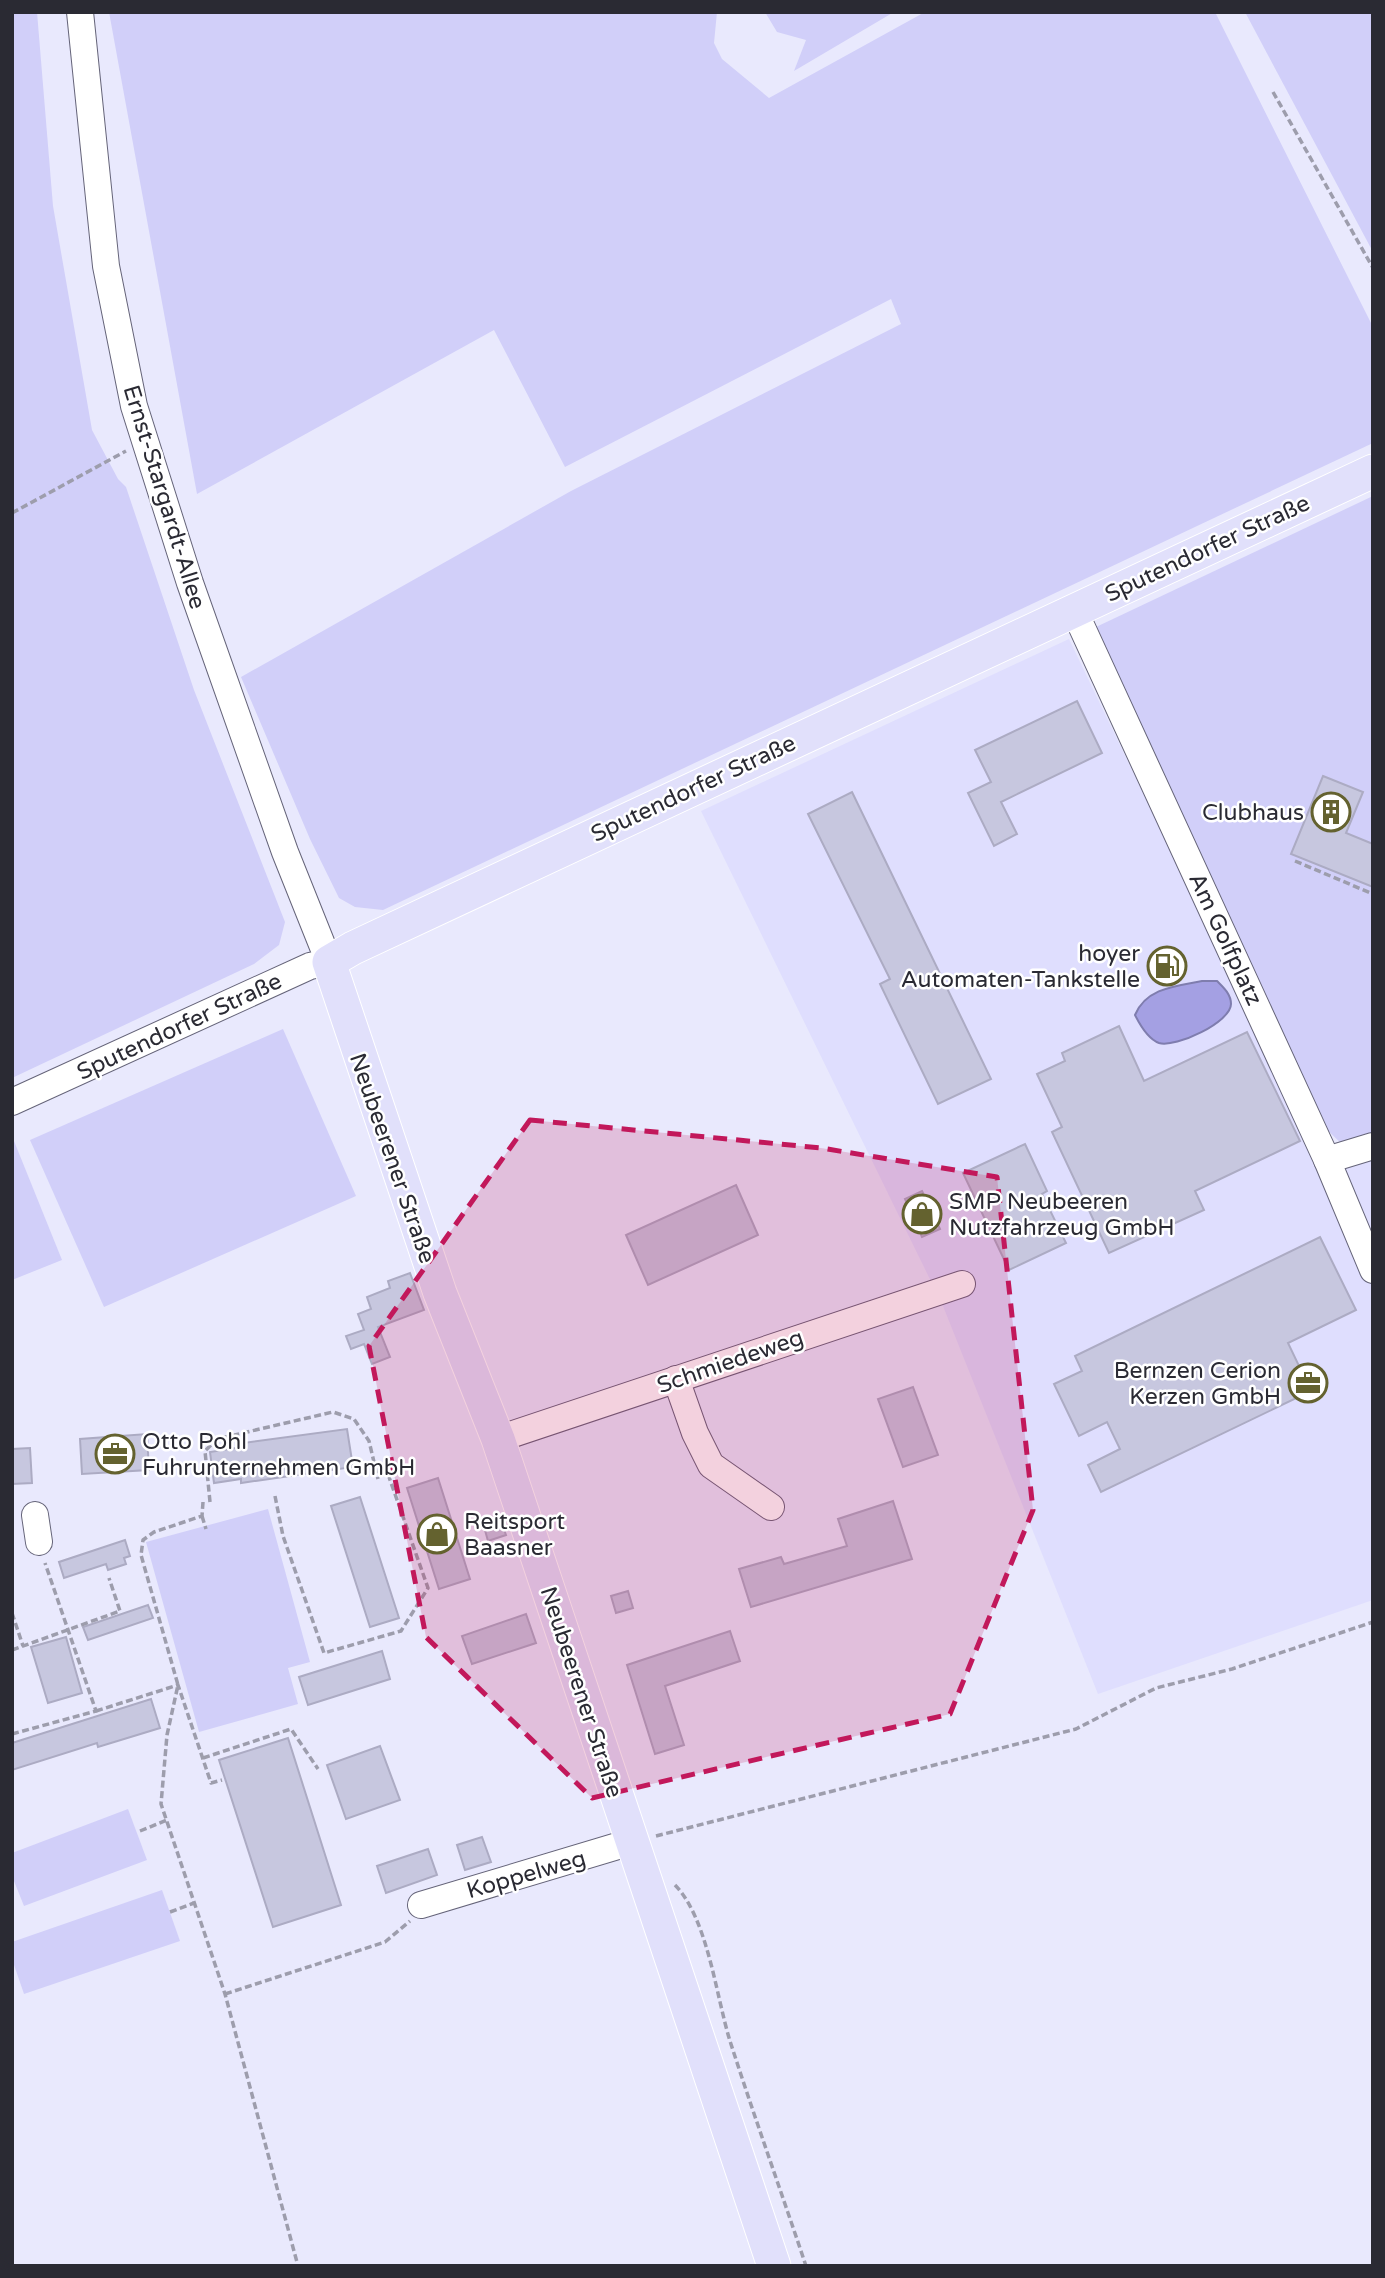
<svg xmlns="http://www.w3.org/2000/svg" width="1385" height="2278" viewBox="0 0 1385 2278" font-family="'Varela Round',sans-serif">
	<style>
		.built { fill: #dfdefe }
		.green { fill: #d1cff9 }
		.water { fill: #a4a0e3; stroke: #7f7dae; stroke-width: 2 }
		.building { fill: #c7c7df; stroke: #acabc3; stroke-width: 2 }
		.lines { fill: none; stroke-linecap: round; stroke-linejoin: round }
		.minor-casing { stroke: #656479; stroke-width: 28 }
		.major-casing { stroke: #fff; stroke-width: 35 }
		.path { stroke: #9d9dac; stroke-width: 3.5; stroke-dasharray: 7 3.5; stroke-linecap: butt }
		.minor { stroke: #fff; stroke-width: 26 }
		.major { stroke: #e1e0fb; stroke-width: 33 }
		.marked { fill: #c2185b; fill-opacity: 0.2; stroke: #c2185b; stroke-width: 5; stroke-dasharray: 14 9; stroke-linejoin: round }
		.labels { text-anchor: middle; stroke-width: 5; stroke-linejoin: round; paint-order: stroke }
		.street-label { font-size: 23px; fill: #2a2a33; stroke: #fff }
		.poi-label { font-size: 23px; fill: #2a2a33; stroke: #fff; text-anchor: end }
	</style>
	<rect width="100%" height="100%" fill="#e9e9fd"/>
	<polygon class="built" points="1069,639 1325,1172 1373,1156 1373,1600 1098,1694 943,1306 701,811"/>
	<g class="green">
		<polygon points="12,12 37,12 53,206 92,430 118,479 126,487 194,690 285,922 279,945 254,964 12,1078"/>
		<polygon points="109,12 717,12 714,43 722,59 769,98 925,12 1215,12 1373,327 1373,443 383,910 355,907 339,898 310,839 241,677 571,491 901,324 891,299 565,467 494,330 197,494"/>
		<polygon points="765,12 894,12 794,71 806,40 777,32"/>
		<polygon points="1245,12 1373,12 1373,252"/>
		<polygon points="1373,496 1373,1143 1343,1145 1322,1125 1096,627"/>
		<polygon points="283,1029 356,1196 104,1307 30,1140"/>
		<polygon points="14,1141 62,1260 12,1280 12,1142"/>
		<polygon points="268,1509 310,1662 288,1668 298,1704 199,1732 146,1542"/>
		<polygon points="128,1809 147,1860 24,1906 12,1876 12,1853"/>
		<polygon points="162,1890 180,1941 24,1994 12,1959 12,1942"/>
	</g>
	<path class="water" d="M1202,981H1217C1223,987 1231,994 1231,1004C1231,1022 1176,1048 1159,1043C1148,1039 1140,1025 1135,1015C1146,988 1176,986 1202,981Z"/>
	<g class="building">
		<polygon points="1077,701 1102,753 1001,802 1017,834 994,846 968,793 991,782 975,750"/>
		<polygon points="1323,776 1363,792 1346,833 1373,844 1373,887 1291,854"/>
		<polygon points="852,792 991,1079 938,1104 880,984 890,979 808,814"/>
		<polygon points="1178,954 1184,967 1157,981 1150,968"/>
		<polygon points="1119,1026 1144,1081 1247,1032 1300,1141 1195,1191 1204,1210 1109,1253 1052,1132 1062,1127 1037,1074 1065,1061 1062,1053"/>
		<polygon points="1025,1144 1047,1191 1042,1194 1066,1243 1009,1270 963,1173"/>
		<polygon points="736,1185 758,1235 648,1285 626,1235"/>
		<polygon points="922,1191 940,1229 922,1237 905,1199"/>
		<polygon points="1320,1237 1356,1310 1288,1343 1311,1391 1101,1492 1088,1465 1120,1449 1107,1422 1079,1436 1054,1384 1082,1371 1075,1356"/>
		<polygon points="410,1273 424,1310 378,1327 390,1357 372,1364 364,1344 351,1349 346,1336 364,1330 358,1314 371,1309 367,1297 390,1288 388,1281"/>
		<polygon points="913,1387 938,1455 903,1467 878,1399"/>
		<polygon points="347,1429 353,1467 241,1483 241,1479 214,1483 210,1452 236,1448 236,1444"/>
		<polygon points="147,1434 149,1470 82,1474 80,1439"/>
		<polygon points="30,1448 32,1483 12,1484 12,1449"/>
		<polygon points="438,1478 470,1579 439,1589 407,1488"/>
		<polygon points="360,1497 399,1618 370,1627 331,1506"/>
		<polygon points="893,1501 912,1559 751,1607 739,1569 781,1557 784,1564 847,1546 838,1519"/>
		<polygon points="500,1518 506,1535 488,1541 483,1523"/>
		<polygon points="125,1540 130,1556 124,1558 126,1564 108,1570 106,1564 64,1578 59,1562"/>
		<polygon points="628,1591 633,1608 616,1613 611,1596"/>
		<polygon points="148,1605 153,1618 88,1640 83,1627"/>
		<polygon points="526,1614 536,1643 472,1664 462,1636"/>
		<polygon points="730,1631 740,1661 665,1686 684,1745 655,1754 627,1665"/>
		<polygon points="66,1637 82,1693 48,1703 31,1647"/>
		<polygon points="382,1651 390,1679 308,1705 299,1677"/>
		<polygon points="151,1699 160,1728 98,1747 97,1743 12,1770 12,1743"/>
		<polygon points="288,1738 341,1905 273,1927 219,1760"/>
		<polygon points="380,1746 400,1800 346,1819 327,1765"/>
		<polygon points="482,1837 491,1862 465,1870 457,1845"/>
		<polygon points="428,1849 437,1875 386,1893 377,1866"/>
	</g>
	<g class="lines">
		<defs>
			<g id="minor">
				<polyline points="1074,610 1327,1160 1373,1270"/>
				<polyline points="12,1102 310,966 329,962 285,852 190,583 134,406 106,266 80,12"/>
				<polyline points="1327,1160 1373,1146"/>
				<polyline points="676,1379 695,1433 711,1465 771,1507"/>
				<polyline points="498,1439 962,1284"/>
				<polyline points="35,1515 39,1542"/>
				<polyline points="421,1905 631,1842"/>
			</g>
			<polyline id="major" points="774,2266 498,1439 440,1293 329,962 353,948 1373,471"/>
		</defs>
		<use href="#minor" class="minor-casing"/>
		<use href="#major" class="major-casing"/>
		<g class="path">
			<polyline points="1273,92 1373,268"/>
			<polyline points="12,513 126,451"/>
			<polyline points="1295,861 1373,894"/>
			<polyline points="275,1496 283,1536 324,1653 401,1631 428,1588 389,1477"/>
			<polyline points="203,1502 202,1516 154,1532 143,1540 141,1555 178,1685 167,1735 161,1804 225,1994 298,2266"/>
			<polyline points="210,1502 205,1451 217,1439 333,1412 354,1419 369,1441 378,1479"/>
			<polyline points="202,1516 206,1529"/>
			<polyline points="12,1613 23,1646"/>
			<polyline points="12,1650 120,1611 109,1578"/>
			<polyline points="96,1711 178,1685 211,1783 222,1780"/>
			<polyline points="12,1734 96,1711 45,1563"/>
			<polyline points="203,1758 291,1729 318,1769"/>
			<polyline points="140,1831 167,1820"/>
			<polyline points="656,1836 1076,1729 1156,1688 1232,1669 1373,1622"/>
			<path d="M675,1885C708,1919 716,1996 730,2041C754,2116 781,2191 806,2266"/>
			<polyline points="170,1912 194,1903"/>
			<polyline points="225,1994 385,1942 410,1921"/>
		</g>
		<use href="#minor" class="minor"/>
		<use href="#major" class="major"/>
	</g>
	<path class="marked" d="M530,1120L821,1148L997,1177L1033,1510L950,1714L592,1798L426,1637L369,1346Z"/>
	<defs>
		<symbol id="building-ring" viewBox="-11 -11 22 22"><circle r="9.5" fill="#fff" stroke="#64622f" stroke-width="1.5"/><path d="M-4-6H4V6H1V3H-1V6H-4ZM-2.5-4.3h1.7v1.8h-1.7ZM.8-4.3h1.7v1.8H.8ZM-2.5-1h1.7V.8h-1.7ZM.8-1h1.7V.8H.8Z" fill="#64622f"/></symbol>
		<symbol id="fuel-ring" viewBox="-11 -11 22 22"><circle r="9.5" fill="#fff" stroke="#64622f" stroke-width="1.5"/><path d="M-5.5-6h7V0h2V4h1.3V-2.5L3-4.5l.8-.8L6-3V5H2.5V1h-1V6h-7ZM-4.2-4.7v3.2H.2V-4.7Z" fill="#64622f"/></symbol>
		<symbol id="shop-ring" viewBox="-11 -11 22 22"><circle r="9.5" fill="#fff" stroke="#64622f" stroke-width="1.5"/><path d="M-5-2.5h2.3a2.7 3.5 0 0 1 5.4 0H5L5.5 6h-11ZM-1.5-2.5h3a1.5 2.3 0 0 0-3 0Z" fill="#64622f"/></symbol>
		<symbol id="office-ring" viewBox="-11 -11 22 22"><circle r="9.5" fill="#fff" stroke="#64622f" stroke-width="1.5"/><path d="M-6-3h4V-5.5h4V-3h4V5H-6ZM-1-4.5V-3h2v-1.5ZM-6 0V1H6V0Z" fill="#64622f"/></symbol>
	</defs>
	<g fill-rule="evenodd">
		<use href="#building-ring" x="1309" y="790" width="44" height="44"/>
		<use href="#fuel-ring" x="1145" y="944" width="44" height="44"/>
		<use href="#shop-ring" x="900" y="1192" width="44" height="44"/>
		<use href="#office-ring" x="1286" y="1361" width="44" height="44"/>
		<use href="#office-ring" x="93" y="1432" width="44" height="44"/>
		<use href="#shop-ring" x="415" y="1512" width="44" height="44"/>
	</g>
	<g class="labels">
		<g class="street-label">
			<text transform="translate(165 497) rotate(73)" y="8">Ernst-Stargardt-Allee</text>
			<text transform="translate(1207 548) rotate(-25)" y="8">Sputendorfer Straße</text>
			<text transform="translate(693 788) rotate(-25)" y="8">Sputendorfer Straße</text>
			<text transform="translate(1226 939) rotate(65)" y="8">Am Golfplatz</text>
			<text transform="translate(179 1026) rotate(-25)" y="8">Sputendorfer Straße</text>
			<text transform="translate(393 1158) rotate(71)" y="8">Neubeerener Straße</text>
			<text transform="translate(730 1361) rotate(-19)" y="8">Schmiedeweg</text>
			<text transform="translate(582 1692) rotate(72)" y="8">Neubeerener Straße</text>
			<text transform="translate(526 1874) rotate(-16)" y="8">Koppelweg</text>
		</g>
		<g class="poi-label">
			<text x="1304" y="820">Clubhaus</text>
			<text x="1140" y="961">hoyer<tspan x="1140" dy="26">Automaten-Tankstelle</tspan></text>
			<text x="949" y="1209" text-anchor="start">SMP Neubeeren<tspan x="949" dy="26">Nutzfahrzeug GmbH</tspan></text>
			<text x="1281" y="1378">Bernzen Cerion<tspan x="1281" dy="26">Kerzen GmbH</tspan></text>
			<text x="142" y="1449" text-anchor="start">Otto Pohl<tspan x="142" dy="26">Fuhrunternehmen GmbH</tspan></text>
			<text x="464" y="1529" text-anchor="start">Reitsport<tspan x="464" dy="26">Baasner</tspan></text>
		</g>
	</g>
	<rect width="1385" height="2278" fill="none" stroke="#2a2a33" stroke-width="28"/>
</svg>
